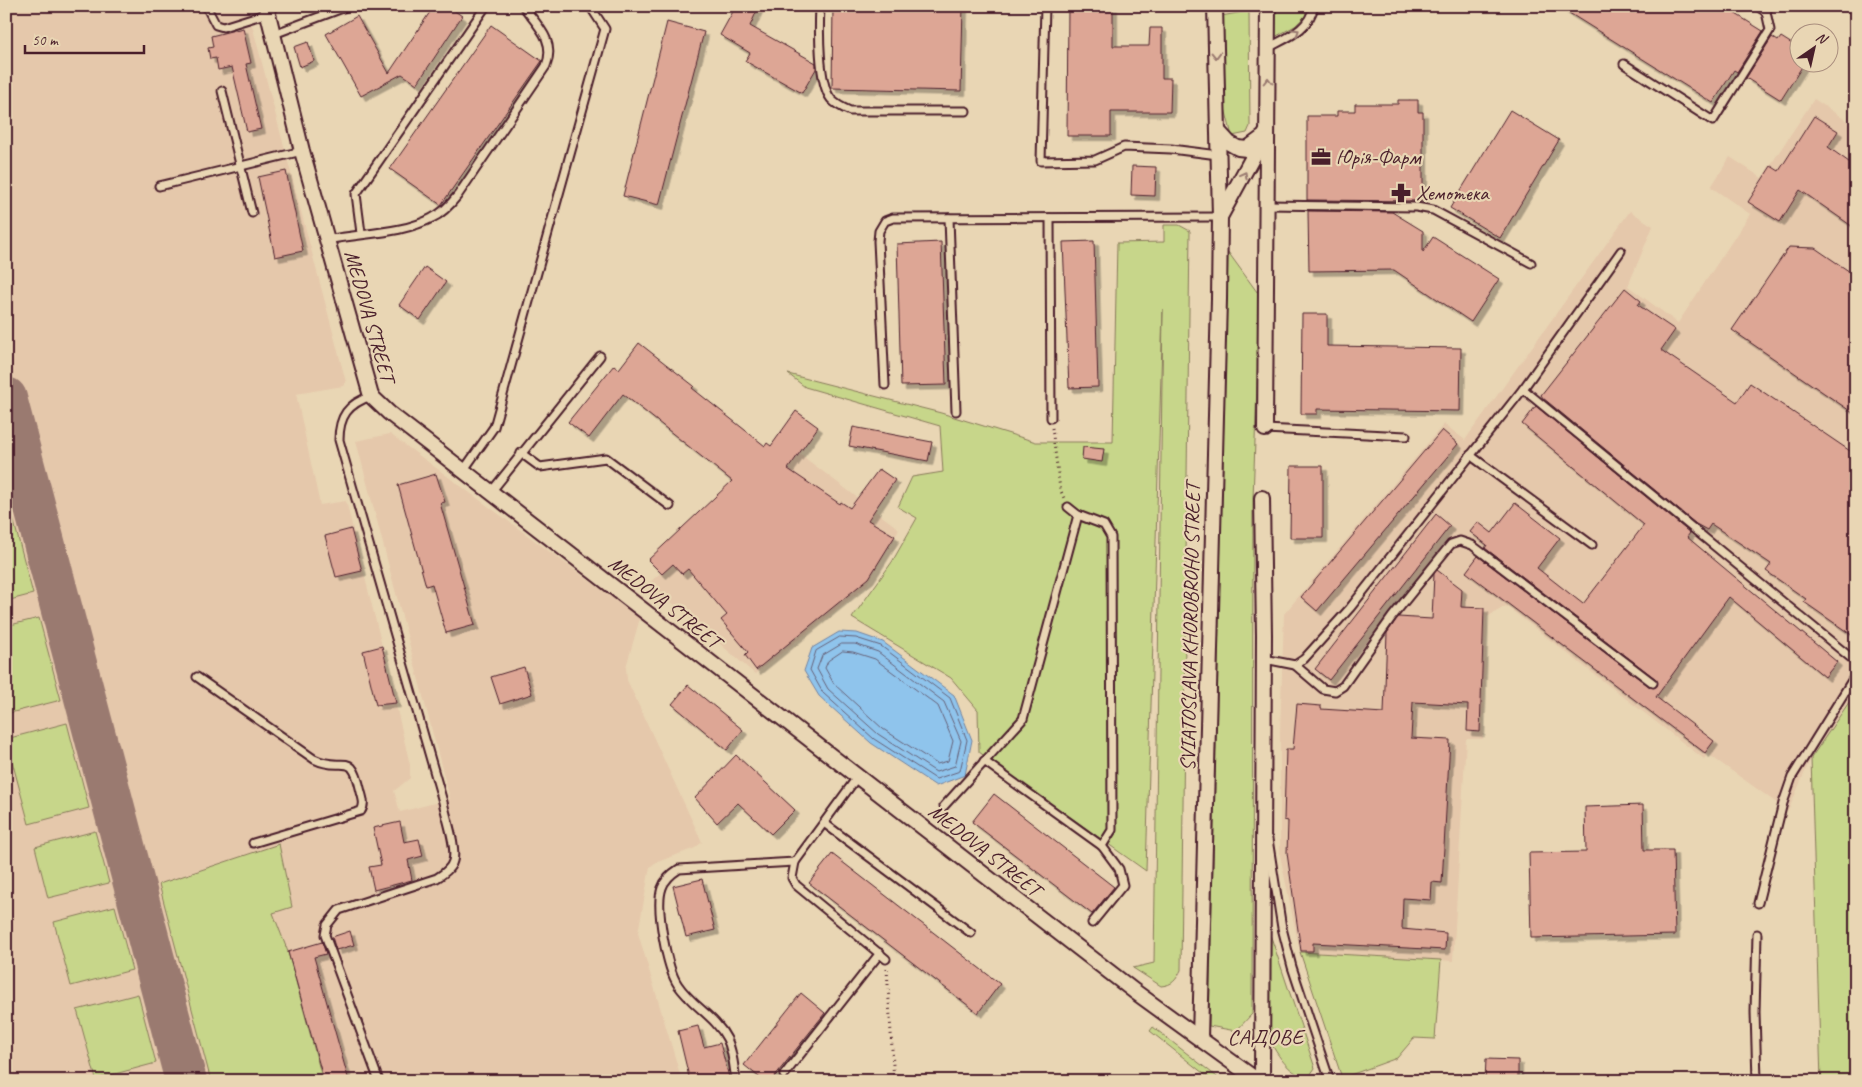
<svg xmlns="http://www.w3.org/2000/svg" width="1862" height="1087" viewBox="0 0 1862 1087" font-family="Caveat,sans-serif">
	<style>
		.built { fill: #e5c8ab }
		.green { fill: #c7d68a; stroke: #887a5a }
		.water { fill: #8fc4ec; stroke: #73829f }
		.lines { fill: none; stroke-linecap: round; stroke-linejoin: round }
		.shore { stroke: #666178; stroke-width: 1 }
		.taxiway { stroke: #9a7a70; stroke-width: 42 }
		.building { fill: #dda695; stroke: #4a1f2b; filter: url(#shadow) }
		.service-casing { stroke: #4a1f2b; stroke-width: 11 }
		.minor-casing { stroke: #4a1f2b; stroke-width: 18 }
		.path { stroke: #4a1f2b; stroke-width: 3; stroke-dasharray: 1 4; stroke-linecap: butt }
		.service { stroke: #e9d6b4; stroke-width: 7 }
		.minor { stroke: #e9d6b4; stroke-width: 14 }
		.oneway { stroke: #9a7a70 }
		.labels { text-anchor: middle; stroke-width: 4.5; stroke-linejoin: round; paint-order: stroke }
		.poi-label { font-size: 21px; fill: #4a1f2b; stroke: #e9d6b4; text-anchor: start }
		.street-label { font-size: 21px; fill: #4a1f2b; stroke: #e9d6b4 }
		.neighbourhood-label { font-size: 22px; letter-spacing: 1px; fill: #4a1f2b; stroke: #e9d6b4 }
	</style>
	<defs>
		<filter id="shadow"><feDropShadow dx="4.5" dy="4.5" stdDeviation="0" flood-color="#0004"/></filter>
	</defs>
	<rect width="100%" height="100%" fill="#e9d6b4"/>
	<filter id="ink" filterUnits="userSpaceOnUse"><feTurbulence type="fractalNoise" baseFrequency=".02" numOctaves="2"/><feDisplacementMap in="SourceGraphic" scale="10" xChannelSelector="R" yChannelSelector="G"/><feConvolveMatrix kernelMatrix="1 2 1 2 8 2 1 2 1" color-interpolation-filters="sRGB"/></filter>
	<g filter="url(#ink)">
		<g class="built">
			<polygon points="6,6 247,6 346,382 343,386 296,394 320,505 346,501 382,646 410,765 410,778 394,791 400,812 450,799 356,441 390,434 640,618 626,667 627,680 702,842 695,848 655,863 650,867 638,933 682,1081 6,1081"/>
			<polygon points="1814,99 1856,127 1856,692 1811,758 1788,811 1708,754 1704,759 1506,606 1487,617 1483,739 1466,739 1453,961 1300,952 1280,855 1280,733 1284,614 1444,424 1465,440 1630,211 1653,226 1628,286 1678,323 1750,214 1711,187 1730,157 1762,178"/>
			<polygon points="797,452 899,529 866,586 755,674 649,583"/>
		</g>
		<g class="green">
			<polygon points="1274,6 1305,6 1306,15 1295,26 1273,38"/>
			<polygon points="1249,11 1250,126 1247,133 1232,136 1223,100 1221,16"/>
			<path d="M1164,225H1179L1190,231L1181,970C1176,980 1173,985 1161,986L1133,968L1154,963L1163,309L1146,871L979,752L978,710L951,678L852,618L892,562L917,518L898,507L912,477L943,472L940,426L805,387L788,374L941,413L1036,442H1113L1117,243L1164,242Z"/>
			<polygon points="1228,252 1260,296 1253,499 1252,1014 1236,1031 1209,1026"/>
			<polygon points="11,511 33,594 6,601 6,512"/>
			<polygon points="39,618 61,700 6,714 6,626"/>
			<polygon points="1856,692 1856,1081 1821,1081 1811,758"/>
			<polygon points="67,723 89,808 29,824 6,739"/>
			<polygon points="95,831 109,883 48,898 35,847"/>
			<polygon points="279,844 292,907 273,913 288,952 323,1081 211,1081 159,884"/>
			<path d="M1270,876L1269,931L1315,1068L1308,1078C1287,1074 1272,1048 1265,1029Z"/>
			<polygon points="115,906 132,970 71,986 54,922"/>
			<polygon points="1300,952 1441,960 1435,1039 1414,1038 1397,1058 1342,1078"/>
			<polygon points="138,994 156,1063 96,1079 77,1010"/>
			<polygon points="1153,1027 1221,1080 1221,1081 1213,1081 1150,1031"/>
		</g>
		<polygon class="water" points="839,632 857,633 883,642 954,695 972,740 965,775 936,786 871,743 819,696 804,671 812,648"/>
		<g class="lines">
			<g class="shore">
				<polygon points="840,637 856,638 881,646 950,698 967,740 960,771 936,779 874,739 823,693 810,670 816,651"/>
				<polygon points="842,644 855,644 878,652 944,702 961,741 955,766 936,772 878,734 828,689 817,669 822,656"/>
				<polygon points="843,651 853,652 875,659 938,706 953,741 948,761 937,764 883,729 834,684 825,668 828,661"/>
			</g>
			<polyline class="taxiway" points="6,398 186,1081"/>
		</g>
		<g class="building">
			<polygon points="434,6 448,6 462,16 417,84 402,74 361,96 326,34 357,16 389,73"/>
			<polygon points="736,6 759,6 750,26 816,63 816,69 802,93 745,61 750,53 720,35"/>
			<polygon points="833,6 963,6 961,91 832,88"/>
			<polygon points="1068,6 1113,6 1113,46 1149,46 1150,28 1162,28 1162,78 1171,78 1170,112 1111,112 1111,136 1067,136"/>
			<polygon points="1558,6 1723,6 1763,31 1737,72 1734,70 1713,103"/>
			<polygon points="667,22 704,32 659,205 623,196"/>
			<polygon points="491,25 542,61 441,205 390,169"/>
			<polygon points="243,28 251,63 246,64 261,129 247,132 232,67 218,70 216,58 210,59 208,48 213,47 211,36"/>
			<polygon points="1772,37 1778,41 1781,37 1800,49 1800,62 1805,62 1781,100 1746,78"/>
			<polygon points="308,42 314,61 300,67 294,47"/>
			<polygon points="1398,100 1418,100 1418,112 1423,112 1423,201 1307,200 1307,116 1337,116 1337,111 1355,111 1355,104 1398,104"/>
			<polygon points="1510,110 1559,140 1500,238 1450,208"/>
			<polygon points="1814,116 1838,131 1828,147 1856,167 1856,229 1800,190 1780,222 1748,202 1771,166 1779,171"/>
			<polygon points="1132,166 1156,167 1155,196 1131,195"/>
			<polygon points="286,171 303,251 275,257 258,177"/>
			<polygon points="1308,211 1392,212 1423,231 1423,252 1433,237 1499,279 1471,322 1394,270 1309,271"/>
			<polygon points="1094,241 1098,387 1069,388 1063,242"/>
			<polygon points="941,242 946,385 901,386 897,244"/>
			<polygon points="1789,247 1815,248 1856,276 1856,415 1732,330"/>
			<polygon points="425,267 446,282 420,320 399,305"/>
			<polygon points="1625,288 1641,301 1638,305 1675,330 1661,350 1737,402 1750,383 1856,455 1856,638 1804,602 1806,599 1766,571 1771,564 1711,524 1707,530 1696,524 1543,398 1541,395"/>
			<polygon points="1302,314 1327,314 1327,346 1461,348 1460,411 1317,409 1317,414 1301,414"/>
			<polygon points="639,343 694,386 692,388 765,446 767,443 771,446 796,411 818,427 788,469 840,504 841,502 850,508 879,469 895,480 868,520 895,536 869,578 756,670 745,655 748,652 721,620 727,615 688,569 682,574 673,564 662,574 648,560 732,481 623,394 589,438 568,422 614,365 619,369"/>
			<polygon points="1536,406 1690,533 1687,537 1837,662 1825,677 1729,597 1656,697 1714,741 1705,753 1466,572 1478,556 1650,687 1657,686 1656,679 1485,548 1487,545 1470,532 1478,522 1492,533 1515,503 1560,538 1537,568 1583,604 1644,525 1522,424"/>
			<polygon points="853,427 932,442 928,461 849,446"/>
			<polygon points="1442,430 1458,444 1317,611 1301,597"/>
			<polygon points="1083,447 1104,449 1102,462 1082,459"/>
			<polygon points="1291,466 1323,466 1323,538 1290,538"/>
			<polygon points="436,474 445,502 440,503 475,625 446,633 432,584 426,586 398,485"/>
			<polygon points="1436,514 1450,526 1329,680 1315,669"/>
			<polygon points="351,529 362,571 336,577 325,536"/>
			<polygon points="1437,570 1462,589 1461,607 1484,608 1480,732 1467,731 1468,705 1413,702 1411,738 1450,740 1442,883 1432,882 1431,900 1403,898 1402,929 1446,933 1445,950 1313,943 1313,951 1301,951 1287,853 1288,821 1284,820 1286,749 1293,749 1297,704 1321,706 1321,709 1384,713 1387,633 1398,617 1432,619 1434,574"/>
			<polygon points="382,646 396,703 376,705 363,651"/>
			<polygon points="524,667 532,694 500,704 491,677"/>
			<polygon points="688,685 743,730 727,750 672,704"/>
			<polygon points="736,755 795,810 771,834 738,803 717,823 695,798"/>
			<polygon points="994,794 1114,887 1092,914 972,822"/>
			<polygon points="1643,805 1644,850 1673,850 1675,935 1531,938 1529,853 1586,852 1585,807"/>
			<polygon points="400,822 404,842 419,839 423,856 408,860 412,880 374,890 369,867 381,865 373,828"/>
			<polygon points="832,854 1000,984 978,1013 809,883"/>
			<polygon points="702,879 715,930 686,937 673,886"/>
			<polygon points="350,931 354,945 336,950 332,937"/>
			<polygon points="322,942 326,954 314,957 349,1081 324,1081 288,952"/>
			<polygon points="801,993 825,1013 771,1081 764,1081 744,1065"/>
			<polygon points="698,1026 704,1047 720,1043 730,1081 690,1081 678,1031"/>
			<polygon points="1486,1059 1518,1060 1518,1081 1485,1081"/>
		</g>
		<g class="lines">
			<defs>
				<g id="service">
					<polyline points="206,6 216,25 223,27 268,13"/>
					<path d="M820,6C819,27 818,83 831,99C836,105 843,108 850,111H966"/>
					<polyline points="1045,6 1041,161 1095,160 1124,147 1171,149 1218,155"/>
					<polyline points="1757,6 1766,12"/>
					<polyline points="274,34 348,6"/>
					<path d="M1268,48C1288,37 1309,30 1314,6"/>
					<polyline points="1624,64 1713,121 1770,30 1766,12 1769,6"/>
					<polyline points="222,91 252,213"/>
					<polyline points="159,186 302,151"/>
					<polyline points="1267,205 1416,207 1433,210 1531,263"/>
					<polyline points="949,218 956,411"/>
					<polyline points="1050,218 1051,418"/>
					<polyline points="361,233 356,194 486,6"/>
					<path d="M327,240C359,233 403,234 432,218C443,213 451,204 458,195L546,66C556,41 538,26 523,6"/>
					<polyline points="885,385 878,241 879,231 885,221 893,218 1220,217"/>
					<polyline points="1523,389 1856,662"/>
					<path d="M371,396C348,404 339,416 339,440L443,802C446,817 457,847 453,861C451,869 443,874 437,878L339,910L327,925L325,935L379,1081"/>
					<polyline points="1265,429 1406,436"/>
					<polyline points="521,453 540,467 606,458 670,506"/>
					<polyline points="1470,455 1592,545"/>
					<polyline points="463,471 494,427 605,29 590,6"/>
					<polyline points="491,492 600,356"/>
					<polyline points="1068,507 1078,515 1104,525 1111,537 1112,830 1102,846"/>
					<polyline points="1264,659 1295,665 1304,659 1350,608 1523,389 1621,251"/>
					<polyline points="1295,665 1323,689 1335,691 1343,686 1392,617 1451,544 1460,541 1472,545 1653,683"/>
					<path d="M197,677L314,759C344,774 351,747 361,792C363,799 365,805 361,811L253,843"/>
					<polyline points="984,761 1102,846 1119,869 1123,885 1092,923"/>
					<polyline points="858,776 795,862 792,878 796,885 886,959"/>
					<polyline points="944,806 1023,719 1078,515"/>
					<polyline points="824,823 971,933"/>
					<polyline points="1268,839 1282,928 1292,967 1330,1081"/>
					<polyline points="1758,903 1783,803 1792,777 1856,674"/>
					<polyline points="1757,934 1755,1012 1757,1081"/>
					<polyline points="784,1075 880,953"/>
					<path d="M736,1081C734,1068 733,1051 727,1039C716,1017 692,1006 678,985C667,969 655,907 662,888C665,879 671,874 679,869L795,862"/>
				</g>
				<g id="minor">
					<polyline points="266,6 302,151 371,396 389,413 1134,991 1258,1081"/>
					<polyline points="1218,131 1229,143 1238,148 1247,149 1262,138"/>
					<polyline points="1220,217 1266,133"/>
					<polyline points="1265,429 1268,6"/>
					<polyline points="1262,498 1264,635 1262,1081"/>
					<polyline points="1200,1038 1219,299 1220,217 1215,6"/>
				</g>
			</defs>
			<use href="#service" class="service-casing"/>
			<use href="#minor" class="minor-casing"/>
			<g class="path">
				<polyline points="1052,428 1060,489 1064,498"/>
				<polyline points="887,969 894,1081"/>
			</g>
			<use href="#service" class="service"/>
			<use href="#minor" class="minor"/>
		</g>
		<defs><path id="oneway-chevron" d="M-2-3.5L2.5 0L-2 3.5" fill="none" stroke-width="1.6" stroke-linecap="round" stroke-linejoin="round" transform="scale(1.25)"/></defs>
		<g class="oneway">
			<use href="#oneway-chevron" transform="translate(1296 32) rotate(-32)"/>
			<use href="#oneway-chevron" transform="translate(1216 55) rotate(89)"/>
			<use href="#oneway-chevron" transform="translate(1268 81) rotate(-90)"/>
			<use href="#oneway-chevron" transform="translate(1244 175) rotate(-61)"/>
		</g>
	</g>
	<defs>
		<symbol id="office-bare" viewBox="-9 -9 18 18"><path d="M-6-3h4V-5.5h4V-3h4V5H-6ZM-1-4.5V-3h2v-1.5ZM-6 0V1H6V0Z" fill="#4a1f2b" stroke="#e9d6b4" stroke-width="2.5" paint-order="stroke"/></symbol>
		<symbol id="pharmacy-bare" viewBox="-9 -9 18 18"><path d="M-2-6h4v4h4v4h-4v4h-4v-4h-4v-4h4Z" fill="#4a1f2b" stroke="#e9d6b4" stroke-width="2.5" paint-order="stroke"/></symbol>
	</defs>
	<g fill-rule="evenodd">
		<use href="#office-bare" x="1307" y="143" width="28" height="28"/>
		<use href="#pharmacy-bare" x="1387" y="179" width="28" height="28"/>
	</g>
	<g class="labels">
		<g class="poi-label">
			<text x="1336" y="164">Юрія-Фарм</text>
			<text x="1416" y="200">Хемотека</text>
		</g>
		<g class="street-label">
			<text transform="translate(370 316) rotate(74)" y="7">MEDOVA STREET</text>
			<text transform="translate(665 602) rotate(38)" y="7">MEDOVA STREET</text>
			<text transform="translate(1190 627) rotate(-89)" y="7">SVIATOSLAVA KHOROBROHO STREET</text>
			<text transform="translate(985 850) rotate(38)" y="7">MEDOVA STREET</text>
		</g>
		<g class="neighbourhood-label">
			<text x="1266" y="1044">САДОВЕ</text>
		</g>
	</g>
	<rect width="1862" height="1087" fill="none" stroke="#e9d6b4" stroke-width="25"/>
	<rect x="12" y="12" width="1837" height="1062" fill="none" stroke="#4a1f2b" stroke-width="2" filter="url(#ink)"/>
	<g transform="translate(1814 48) rotate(34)"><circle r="24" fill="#e9d6b4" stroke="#a98d7d"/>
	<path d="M0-4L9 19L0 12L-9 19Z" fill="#4a1f2b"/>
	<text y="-8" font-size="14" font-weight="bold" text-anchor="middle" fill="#4a1f2b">N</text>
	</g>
	<path d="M25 45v8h119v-8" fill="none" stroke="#4a1f2b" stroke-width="2.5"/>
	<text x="32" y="45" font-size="15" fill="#4a1f2b" stroke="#e9d6b4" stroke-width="4" paint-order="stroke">50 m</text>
</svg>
